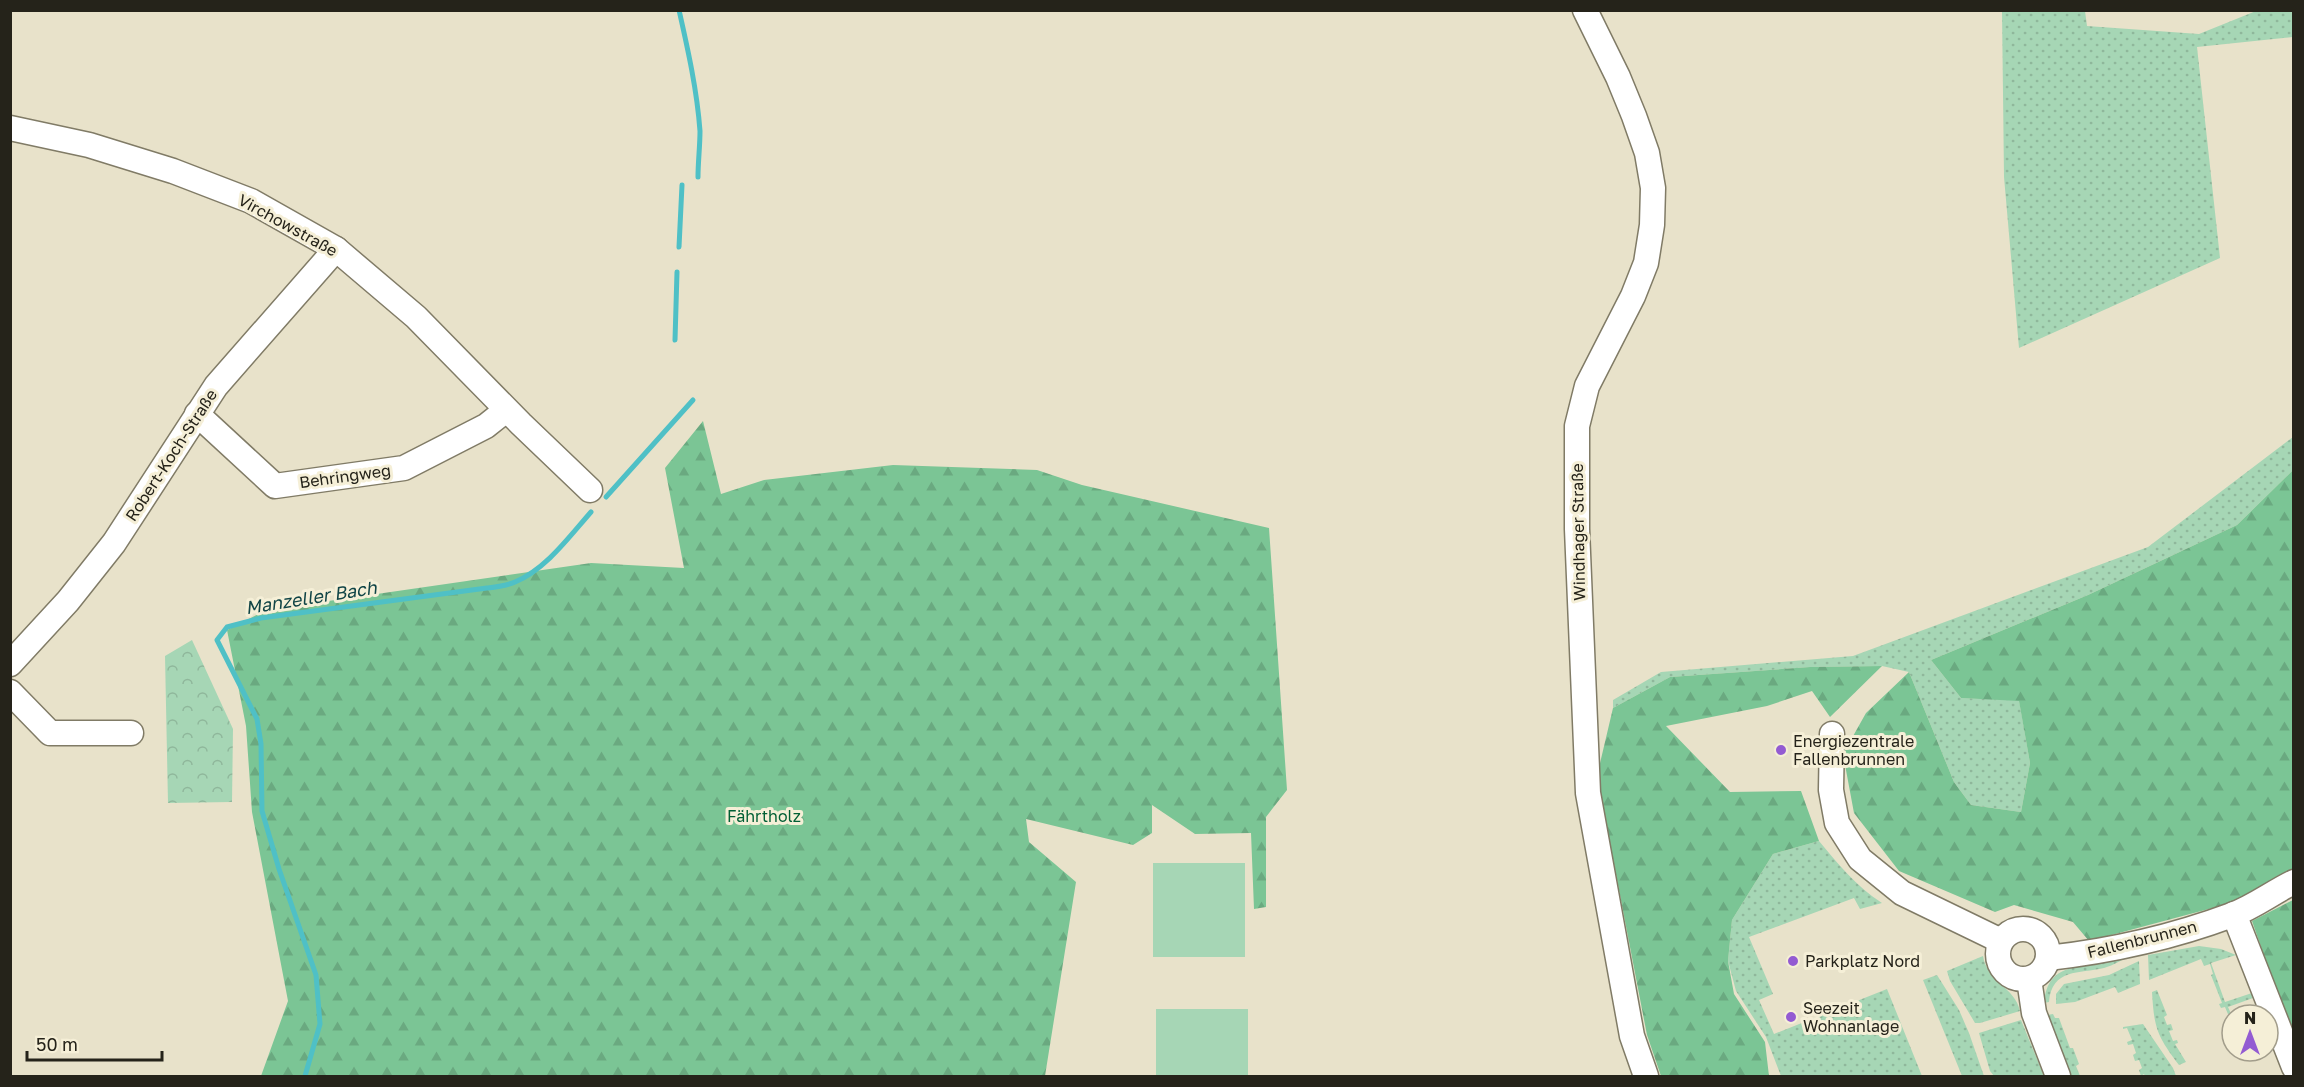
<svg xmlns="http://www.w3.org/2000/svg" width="2304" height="1087" viewBox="0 0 2304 1087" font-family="'Golos Text',sans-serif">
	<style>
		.grass { fill: url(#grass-dots) }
		.forest { fill: url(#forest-firs) }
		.park { fill: url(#park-crowns) }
		.pitch { fill: #a6d6b5 }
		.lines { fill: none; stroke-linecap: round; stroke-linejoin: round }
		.stream { stroke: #4fc0c6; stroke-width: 5 }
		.minor-casing { stroke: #807b66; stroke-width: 27 }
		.minor { stroke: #fff; stroke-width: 24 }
		.poi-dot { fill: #935bd2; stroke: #f5efd7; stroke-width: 2 }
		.labels { text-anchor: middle; stroke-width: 6; stroke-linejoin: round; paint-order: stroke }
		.street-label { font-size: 16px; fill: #25231a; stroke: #f5efd7 }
		.poi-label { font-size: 16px; fill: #25231a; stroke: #f5efd7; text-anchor: start }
		.park-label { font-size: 16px; fill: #005f34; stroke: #f5efd7 }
		.water-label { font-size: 18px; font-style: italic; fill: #104446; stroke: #f5efd7 }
	</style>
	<defs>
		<pattern id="grass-dots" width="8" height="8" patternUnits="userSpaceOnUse" patternTransform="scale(1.5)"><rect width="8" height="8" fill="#a6d6b5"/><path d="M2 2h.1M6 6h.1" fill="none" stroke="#8fb79b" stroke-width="1.8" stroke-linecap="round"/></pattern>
		<pattern id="forest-firs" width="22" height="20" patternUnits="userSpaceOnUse" patternTransform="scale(1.5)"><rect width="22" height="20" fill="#7bc595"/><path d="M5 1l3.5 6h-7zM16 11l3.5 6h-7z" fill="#6aa980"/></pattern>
		<pattern id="park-crowns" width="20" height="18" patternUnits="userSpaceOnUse" patternTransform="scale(1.5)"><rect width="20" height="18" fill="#a6d6b5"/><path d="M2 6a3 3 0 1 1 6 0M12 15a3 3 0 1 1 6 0" fill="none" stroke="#8fb79b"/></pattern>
	</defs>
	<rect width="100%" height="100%" fill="#e8e2ca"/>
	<g class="grass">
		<polygon points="2002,11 2085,11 2087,26 2199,34 2256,11 2293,11 2293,37 2197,47 2220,258 2019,348 2004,177"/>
		<polygon points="2293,437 2293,470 2237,525 2088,595 1931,660 1961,698 2019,700 2030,763 2021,812 1971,805 1954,782 1909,672 1882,666 1810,667 1670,677 1613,708 1613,700 1661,672 1853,656 2148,547"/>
		<path d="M1819,841C1838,864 1856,886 1882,903L1860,909L1854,898L1749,937L1773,994L1759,1000L1774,1034L1887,989L1922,1076H1781L1766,1037L1736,991L1728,961L1732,920L1773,854Z"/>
		<polygon points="2199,946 2221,949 2236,955 2211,963 2225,1002 2252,993 2253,998 2228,1007 2232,1016 2232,1035 2227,1020 2230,1019 2225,1007 2221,1008 2219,1004 2222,1003 2211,975 2213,974 2210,964 2204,966 2201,959 2149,980 2148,955"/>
		<path d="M2131,955C2122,960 2114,965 2104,968C2079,974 2052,968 2049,1002L2044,1003C2047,968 2070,968 2098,963C2109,961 2120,958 2131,955Z"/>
		<path d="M1983,956C1987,982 2015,987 2020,1011L1980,1023H1975L1950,981L1947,971Z"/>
		<polygon points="2139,961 2140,984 2118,993 2115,987 2075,1002 2056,1004 2056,994 2064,984 2109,975"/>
		<polygon points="1937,975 1959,1010 1969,1033 1984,1076 1962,1076 1923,980"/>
		<path d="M2157,990L2167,1015L2164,1017L2167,1025L2171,1024L2173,1030L2169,1031L2173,1041L2177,1040L2178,1043L2175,1044L2186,1062L2179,1065C2157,1036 2154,1028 2152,992Z"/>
		<polygon points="2053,1014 2055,1018 2059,1018 2070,1048 2073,1048 2079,1064 2076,1066 2080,1076 2066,1076 2047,1015"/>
		<polygon points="2021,1020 2044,1076 1994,1076 1990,1071 1979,1033"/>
		<polygon points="2143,1024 2173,1068 2176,1076 2145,1076 2144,1074 2141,1076 2139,1070 2142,1068 2139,1060 2135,1061 2133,1055 2136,1053 2133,1044 2128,1045 2127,1042 2132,1040 2127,1028 2123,1029 2123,1027"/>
	</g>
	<g class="forest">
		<polygon points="703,421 721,494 764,480 893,465 1037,470 1082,485 1269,528 1287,790 1266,817 1266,907 1254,909 1251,833 1195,834 1152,805 1152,833 1133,845 1026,819 1029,842 1076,882 1045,1076 261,1076 288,1001 252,812 246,726 227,630 266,610 591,563 684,568 665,468"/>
		<polygon points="2293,470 2293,872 2235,902 2089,941 2073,922 2014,905 1995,912 1899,871 1854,813 1843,754 1866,713 1909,672 1954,782 1971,805 2021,812 2030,763 2019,701 1961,698 1931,660 2088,595 2237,525"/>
		<polygon points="1882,666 1830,717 1812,691 1767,706 1666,726 1730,792 1801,791 1819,841 1773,854 1732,920 1728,961 1734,994 1765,1042 1769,1076 1661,1076 1647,1035 1597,776 1613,708 1670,677 1810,667"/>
		<polygon points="2293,900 2293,1039 2252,921"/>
	</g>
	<polygon class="park" points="192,640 233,729 232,802 168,803 165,656"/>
	<g class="pitch">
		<rect x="1153" y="863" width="92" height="94"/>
		<rect x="1156" y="1009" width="92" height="67"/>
	</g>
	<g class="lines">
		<g class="stream">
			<path d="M679,10C688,50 697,90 700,131C700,146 698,162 698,177"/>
			<polyline points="679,247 682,185"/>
			<polyline points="675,340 677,272"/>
			<polyline points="606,497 693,400"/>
			<path d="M305,1076L320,1024L316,975L279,869L262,811L261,744L257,719L217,640L227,627L261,618L487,588C496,587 506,586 515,582C546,569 569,537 591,512"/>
		</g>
		<defs>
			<g id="minor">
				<polyline points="1585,10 1618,77 1634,116 1647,153 1653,188 1652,225 1646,263 1633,296 1587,386 1577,426 1577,529 1588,793 1632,1036 1646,1076"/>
				<polyline points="10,128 89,145 173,171 251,201 336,249 416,317 521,424 590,490"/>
				<polyline points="197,414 275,486 404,468 486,426 506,410"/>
				<polyline points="10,664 68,601 114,543 216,386 336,249"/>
				<polyline points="10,692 50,733 131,733"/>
				<polyline points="1832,734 1831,790 1837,823 1860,859 1902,893 2001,941"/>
				<polyline points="2234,914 2294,1067"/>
				<circle cx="2023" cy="954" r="25"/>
				<path d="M2048,958C2111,951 2173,937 2232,915C2254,907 2273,892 2294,882"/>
				<polyline points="2029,979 2034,1013 2058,1076"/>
			</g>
		</defs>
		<use href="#minor" class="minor-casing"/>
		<use href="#minor" class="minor"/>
	</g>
	<g class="poi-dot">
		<circle cx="1781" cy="750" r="6"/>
		<circle cx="1793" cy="961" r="6"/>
		<circle cx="1791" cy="1017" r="6"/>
	</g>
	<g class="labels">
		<g class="street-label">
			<text transform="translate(288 225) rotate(29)" y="6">Virchowstraße</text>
			<text transform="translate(171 455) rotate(-57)" y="6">Robert-Koch-Straße</text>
			<text transform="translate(345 476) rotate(-8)" y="6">Behringweg</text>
			<text transform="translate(1578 532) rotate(-91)" y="6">Windhager Straße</text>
			<text transform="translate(2142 939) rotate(-14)" y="6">Fallenbrunnen</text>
		</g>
		<g class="poi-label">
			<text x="1793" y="747">Energiezentrale<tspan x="1793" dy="18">Fallenbrunnen</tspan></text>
			<text x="1805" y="967">Parkplatz Nord</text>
			<text x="1803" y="1014">Seezeit<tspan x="1803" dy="18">Wohnanlage</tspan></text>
		</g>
		<g class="park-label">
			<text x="764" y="822">Fährtholz</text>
		</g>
		<g class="water-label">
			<text transform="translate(311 598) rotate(-9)" y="6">Manzeller Bach</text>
		</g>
	</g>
	<rect width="2304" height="1087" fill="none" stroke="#25231a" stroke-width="24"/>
	<g transform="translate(2250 1033)"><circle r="28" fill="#f5efd7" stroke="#a29d8b" stroke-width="1.5"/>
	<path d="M0-4.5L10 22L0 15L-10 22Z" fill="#935bd2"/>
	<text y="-9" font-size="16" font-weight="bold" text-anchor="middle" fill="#25231a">N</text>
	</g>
	<path d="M27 1051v9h135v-9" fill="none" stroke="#25231a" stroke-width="3"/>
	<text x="36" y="1051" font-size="18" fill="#25231a" stroke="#f5efd7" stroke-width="4.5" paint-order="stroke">50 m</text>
</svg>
